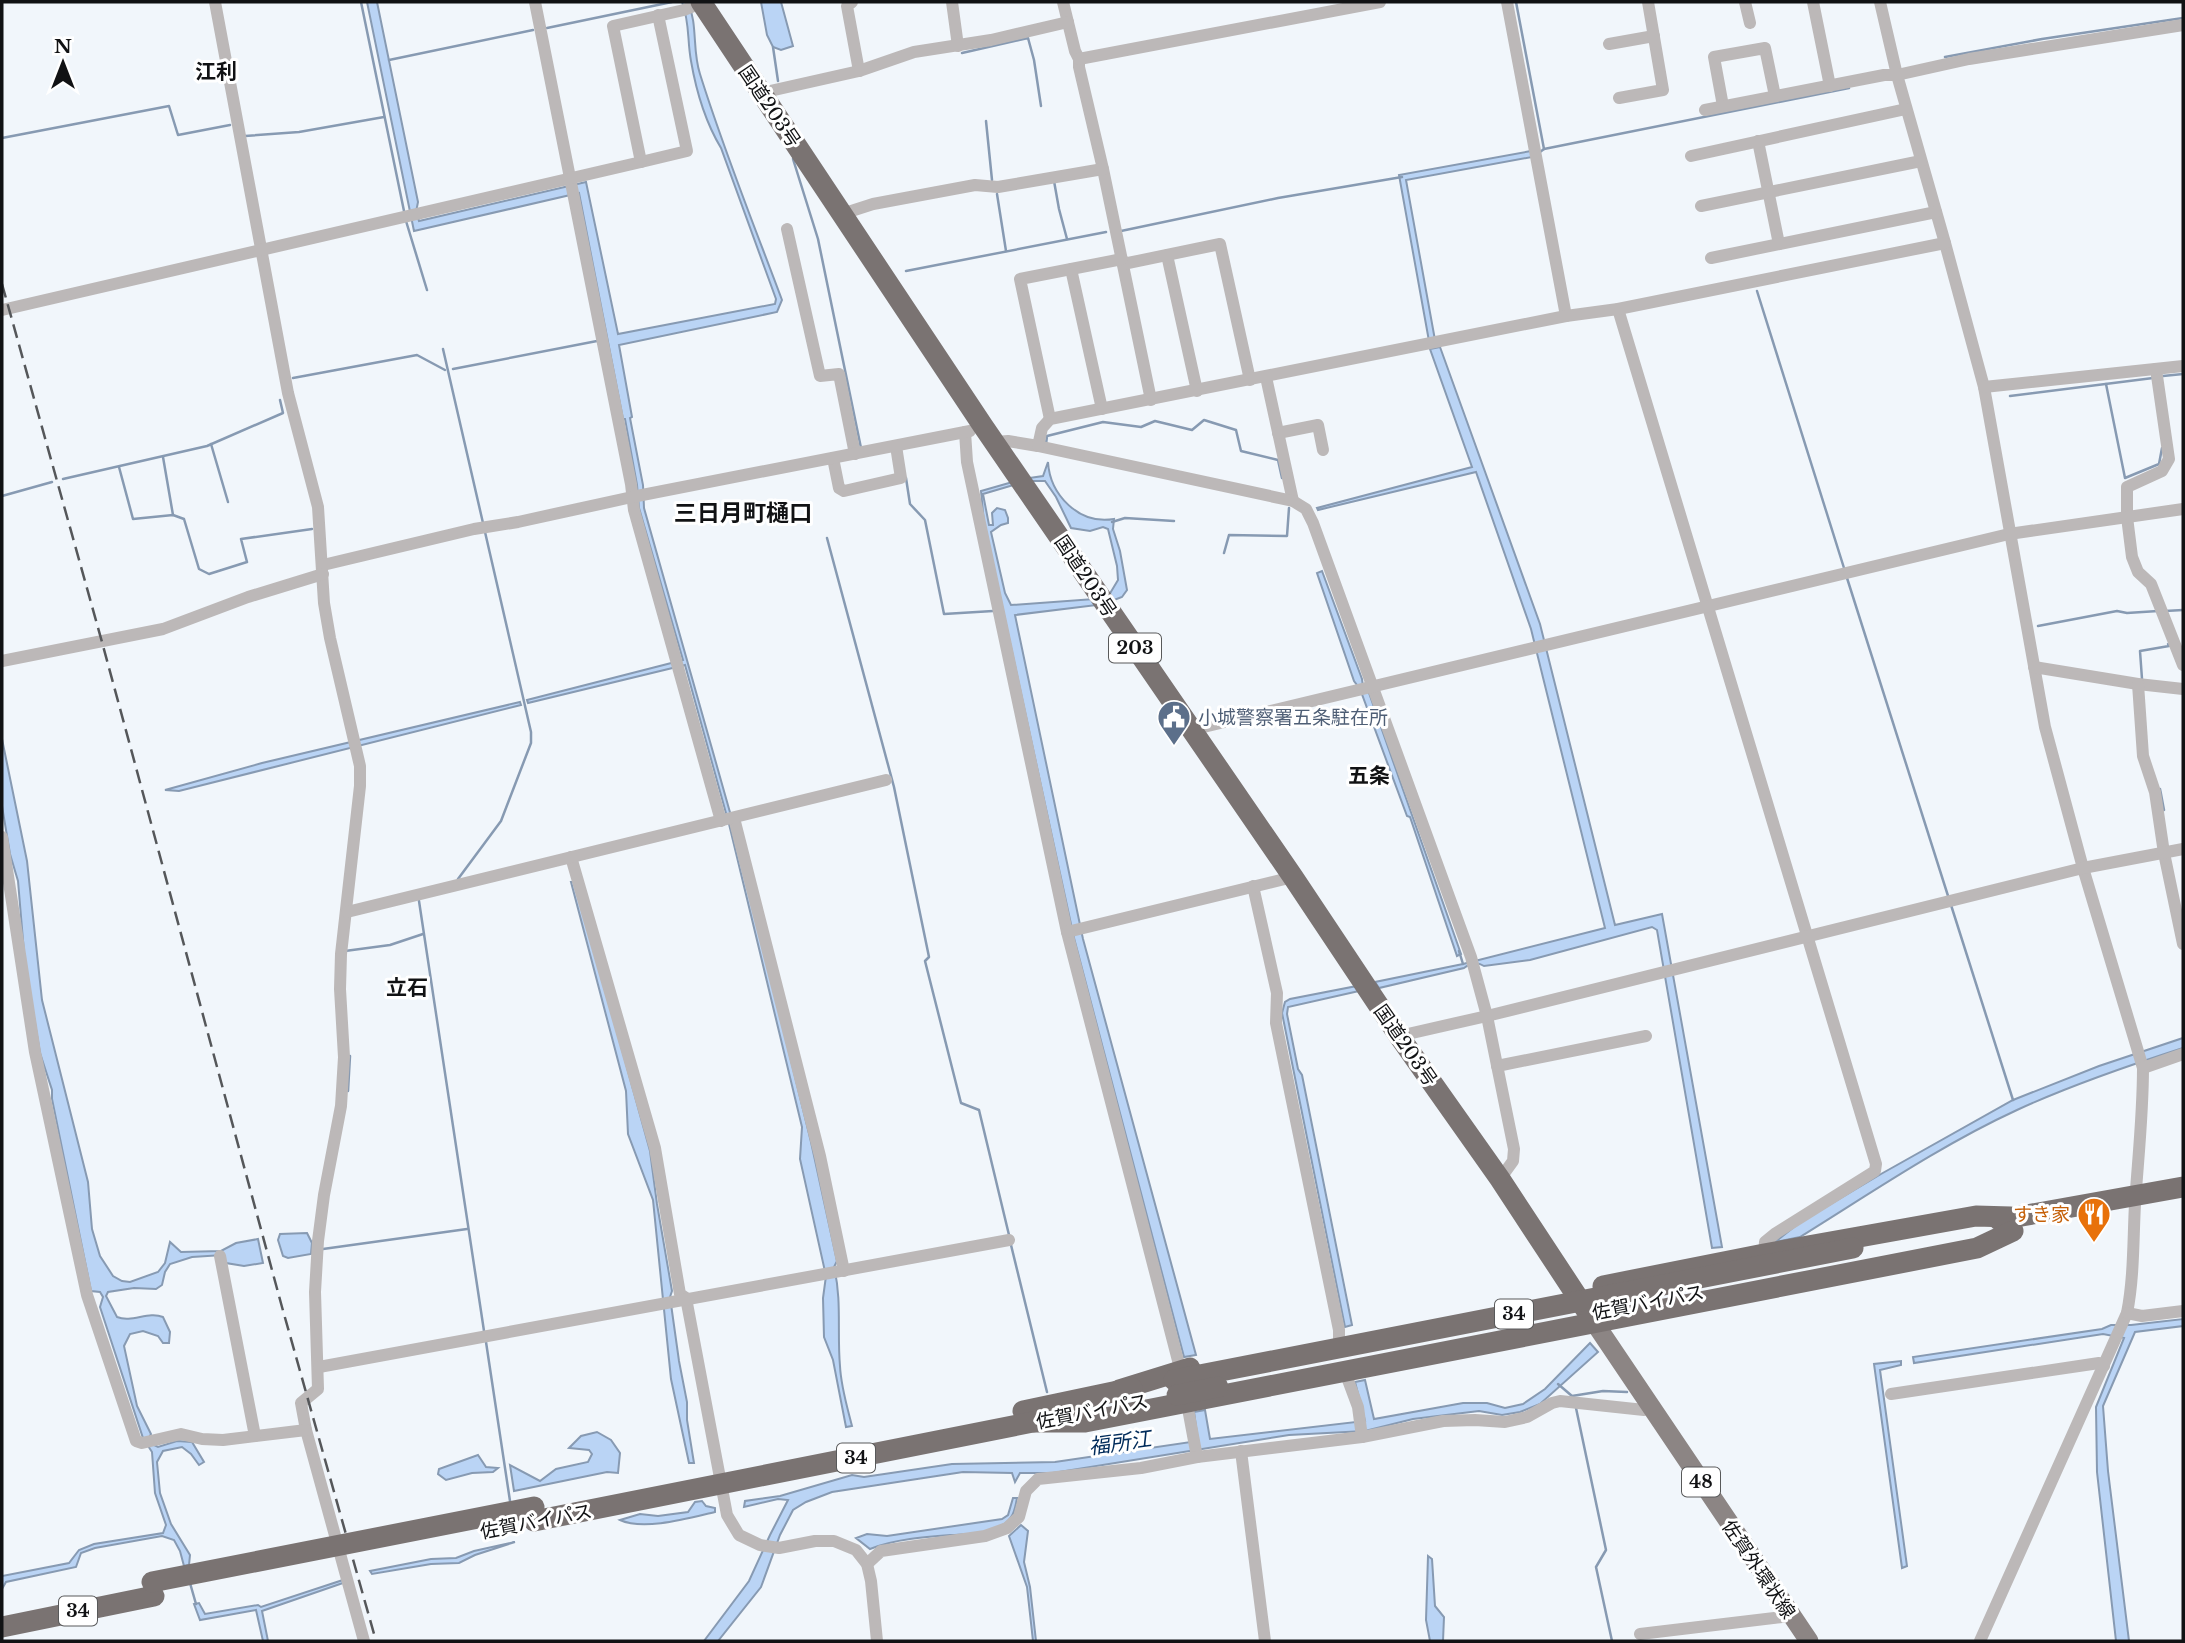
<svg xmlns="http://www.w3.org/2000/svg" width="2185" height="1643" viewBox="0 0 2185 1643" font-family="'Libre Baskerville','Noto Sans JP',serif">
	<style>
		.water { fill: #bad4f5; stroke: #879ab2; stroke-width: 2 }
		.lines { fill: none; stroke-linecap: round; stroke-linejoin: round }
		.stream { stroke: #879ab2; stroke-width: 2.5 }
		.street { stroke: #bcb8b8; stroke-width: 12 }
		.primary { stroke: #8c8584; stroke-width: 19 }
		.highway { stroke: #7a7372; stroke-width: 21 }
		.rail { stroke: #55575a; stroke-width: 2.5; stroke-dasharray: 14 7; stroke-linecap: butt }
		.highway-bridge { stroke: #7a7372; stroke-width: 21 }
		.labels { text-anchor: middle; stroke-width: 6; stroke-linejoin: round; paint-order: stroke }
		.shield { fill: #fff; stroke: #58595a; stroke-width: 2 }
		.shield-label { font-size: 18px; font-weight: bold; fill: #111214 }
		.street-label { font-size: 19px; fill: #111214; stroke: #fff }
		.service-label { font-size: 19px; fill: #4e5e75; stroke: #fff; text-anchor: start }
		.food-label { font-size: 19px; fill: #c56008; stroke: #fff; text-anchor: end }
		.neighbourhood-label { font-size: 21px; font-weight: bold; fill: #111214; stroke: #fff }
		.water-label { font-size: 21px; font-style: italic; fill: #002b5a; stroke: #fff }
		.quarter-label { font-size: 23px; font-weight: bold; fill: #111214; stroke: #fff }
	</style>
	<rect width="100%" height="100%" fill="#f1f6fb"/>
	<g class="water">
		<path d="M367,2H377L418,202L416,212L419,221L586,182L618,334L775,304L776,299L721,148C706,123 696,90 691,61C687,40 690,23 682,2H688C698,25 692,50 700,74C724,151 754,225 782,300L777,312L619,345L632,417L630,418L643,485L644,508L733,823L811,1142L837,1261L834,1267C842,1300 837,1333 840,1366C841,1387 847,1406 852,1426L846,1427L833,1360L824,1337L823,1298L826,1276L800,1159L802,1127L729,824L685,665L528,703L527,700L683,660L639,508L637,485L625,419H623L579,193L414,231Z"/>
		<polygon points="761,2 781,2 793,46 781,50 773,47 767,35"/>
		<polygon points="1531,151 1532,157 1406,180 1435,340 1429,341 1399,175"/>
		<path d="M1440,347L1540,624L1615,925L1662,914L1722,1247L1712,1248L1657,930L1652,927L1530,960L1484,966C1478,962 1470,963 1464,968L1379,988L1375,982L1463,964L1605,928L1531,629L1476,472L1318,510L1317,508L1472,467L1430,349Z"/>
		<path d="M1048,462C1050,495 1079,525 1114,519L1113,529L1120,551L1127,590L1122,597L1114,600L1109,595L1118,580L1117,566L1108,529L1103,527L1090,531L1071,528L1056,497L1045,481H1030L1029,478L1043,476Z"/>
		<polygon points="1016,481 1017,484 983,494 989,525 993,525 992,513 997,508 1005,510 1008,518 1008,523 1001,525 991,532 1005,593 1011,605 1094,599 1097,605 1015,615 1083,939 1196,1355 1184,1357 1074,938 984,523 981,491"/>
		<polygon points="1322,571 1362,679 1363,687 1369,693 1461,954 1457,956 1410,817 1407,816 1360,689 1354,681 1317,573"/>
		<polygon points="520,702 521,705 179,791 165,790 262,763"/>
		<path d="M2,739L27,861L42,1000L88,1182L92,1229L100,1256L113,1276L122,1281L130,1282L158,1272L165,1263L170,1242L181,1252L221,1251L236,1243L258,1239L263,1263L244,1266L226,1263L223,1255L192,1257L170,1264L165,1272L162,1285L156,1289L134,1288L108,1292L106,1296L117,1317C132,1323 148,1311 163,1317L170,1332L169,1343H163L158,1336L143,1331L130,1334L124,1346L137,1406L151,1434L149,1438L152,1444L158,1447L177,1441L192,1442L204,1462L199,1465L191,1454L182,1447L163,1451L157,1462L160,1493L171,1524L190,1555L189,1565L184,1566L180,1551L174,1540L162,1536L95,1548L81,1553L76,1567L6,1582L2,1589V1576L69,1563L79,1550L94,1544L163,1533L166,1525L155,1493L152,1452L143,1438L100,1307L103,1297L100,1292L91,1291L52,1099V1090L40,1053L25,964L18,881L10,854L2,806Z"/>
		<polygon points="571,882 576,882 650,1151 657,1204 672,1291 670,1297 679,1361 687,1402 687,1420 694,1463 689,1463 671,1379 653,1200 628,1134 626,1091"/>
		<polygon points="1357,986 1359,991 1288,1007 1287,1014 1298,1069 1302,1075 1352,1325 1345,1327 1282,1013 1285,1002 1290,999"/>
		<path d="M2183,1038V1048C2127,1066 2071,1085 2017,1110C1941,1145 1871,1193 1800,1237L1775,1242L1799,1223L1881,1174L2013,1100L2099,1066Z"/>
		<polygon points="307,1233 312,1243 311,1254 288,1258 283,1256 278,1240 280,1234"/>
		<polygon points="2183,1319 2183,1326 2135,1332 2103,1406 2108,1471 2129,1641 2116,1641 2097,1472 2096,1407 2124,1338 2103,1334 1914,1363 1913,1357 2102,1329 2111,1325 2131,1325"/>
		<polygon points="1590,1343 1598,1352 1540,1404 1520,1412 1502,1415 1479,1411 1413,1419 1365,1431 1289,1435 1053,1473 1020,1473 1015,1482 1012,1473 963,1472 832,1492 806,1502 793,1510 780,1535 761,1587 718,1641 704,1641 749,1581 770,1535 788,1500 778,1499 744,1507 745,1501 780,1496 852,1475 864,1477 952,1464 1055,1462 1198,1441 1194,1412 1205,1410 1210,1439 1365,1421 1355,1382 1365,1380 1374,1419 1463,1403 1487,1403 1505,1408 1523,1404 1545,1389"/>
		<polygon points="1901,1361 1901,1365 1880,1370 1907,1566 1902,1568 1874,1364"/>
		<polygon points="597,1432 611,1440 620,1453 618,1473 607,1472 514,1491 510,1465 540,1481 556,1469 588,1462 592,1454 589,1450 569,1448 581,1436"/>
		<polygon points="478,1455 486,1467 498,1468 493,1472 472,1473 446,1480 438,1474 439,1469"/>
		<path d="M1013,1498H1017C1015,1510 1013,1520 1001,1526C988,1534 968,1534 952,1535C925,1537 896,1539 870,1549L856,1538L867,1534L887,1536L1002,1519L1008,1515Z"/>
		<path d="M702,1501L706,1506L715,1508V1512C689,1518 644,1531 620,1520L640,1514L658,1516L688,1512L695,1502Z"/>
		<polygon points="1021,1525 1028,1531 1024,1562 1030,1587 1036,1641 1033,1641 1027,1587 1009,1536"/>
		<polygon points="515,1542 475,1555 459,1563 431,1564 372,1574 370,1571 431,1559 456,1558 474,1551"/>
		<polygon points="1428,1556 1432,1559 1435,1606 1444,1617 1443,1641 1430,1641 1426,1620"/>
		<polygon points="343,1580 343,1583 262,1611 268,1641 263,1641 256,1610 200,1620 194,1604 199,1603 205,1614 258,1605 261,1607"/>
	</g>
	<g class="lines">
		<g class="stream">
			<polyline points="361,2 404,211"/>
			<polyline points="1516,2 1544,149 1540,152"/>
			<polyline points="547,28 672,2"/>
			<polyline points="773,47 778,81"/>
			<polyline points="962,53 1028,38 1034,60 1041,106"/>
			<polyline points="1945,57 2042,39 2183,18"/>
			<polyline points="389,60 533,30"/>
			<polyline points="986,121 992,180"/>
			<polyline points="245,136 299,132 384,117"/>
			<polyline points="2,138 169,106 178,135 230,125"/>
			<polyline points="1544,149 1849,88"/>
			<polyline points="793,159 818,239 861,448"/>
			<polyline points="1054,181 1059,209 1067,239"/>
			<polyline points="997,194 1006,251"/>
			<polyline points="406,221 427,290"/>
			<polyline points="1121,231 1278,198 1402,177"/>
			<polyline points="906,271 1106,232"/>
			<polyline points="1757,291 1844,568"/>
			<polyline points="443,349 483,523"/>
			<polyline points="453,369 597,341"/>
			<polyline points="2163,376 2183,374"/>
			<polyline points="293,378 417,355 445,370"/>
			<polyline points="2106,384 2125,478 2159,464 2162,448"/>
			<polyline points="2010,396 2153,378"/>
			<polyline points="211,444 228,502"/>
			<polyline points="1046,444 1047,436 1103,422 1141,427 1155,421 1192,430 1204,420 1236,430 1241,451 1278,460 1282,478"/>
			<polyline points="163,457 173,515"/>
			<polyline points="119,467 133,519 173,515 184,519 199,569 209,574 247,562 241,539 312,529"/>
			<polyline points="906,478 910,504 925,520 944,614 993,611"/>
			<polyline points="63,479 207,446 283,413 280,400"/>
			<polyline points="2,496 52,482"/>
			<polyline points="1112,522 1125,518 1174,521"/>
			<polyline points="827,538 894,787 929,957 925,961 961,1103 979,1110 1009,1235"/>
			<polyline points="1224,553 1229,535 1287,536 1289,508"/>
			<polyline points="1847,578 1949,899"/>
			<polyline points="2165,611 2183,610"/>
			<polyline points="2038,626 2117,611 2127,613 2158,611"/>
			<polyline points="2142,679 2140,651 2169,646 2168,644"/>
			<polyline points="2160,789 2164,810"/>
			<polyline points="458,879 501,821 531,743 531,732 485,532"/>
			<polyline points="419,901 484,1331"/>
			<polyline points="1951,905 2013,1100"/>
			<polyline points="345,951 390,945 423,934"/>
			<polyline points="1459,951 1463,964"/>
			<polyline points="348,1091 350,1056"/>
			<polyline points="1011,1245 1047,1392"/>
			<polyline points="323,1249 467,1229"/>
			<polyline points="486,1342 510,1501"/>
			<polyline points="1558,1384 1572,1396 1603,1391 1627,1392"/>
			<polyline points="1576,1408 1606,1550 1596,1567 1612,1641"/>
			<polyline points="190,1583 196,1604"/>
		</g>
		<g class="street">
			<polyline points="215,2 288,393 318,507 324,603 330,638 360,766 360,786 341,954 340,989 344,1057 341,1106 324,1195 318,1241 315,1292 318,1389 301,1403 306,1430 364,1641"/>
			<polyline points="535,2 631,484 634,510 721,821"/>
			<polyline points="852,2 847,6 859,71"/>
			<polyline points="952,2 958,46"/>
			<polyline points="1063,2 1075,51 1079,59 1079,67 1103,169 1151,400"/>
			<polyline points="1507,2 1566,316"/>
			<polyline points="1745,2 1750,23"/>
			<polyline points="1813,2 1830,86"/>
			<path d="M1880,2L1897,75L1945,243L1984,387L2045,727L2083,868L2143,1068C2143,1114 2138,1159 2135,1204C2133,1241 2134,1277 2127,1313L1980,1641"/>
			<polyline points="1609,44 1654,36"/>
			<polyline points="1079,59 1380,2"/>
			<polyline points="761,93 859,71 914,52 991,40 1068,22"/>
			<polyline points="1619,98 1663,90 1648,2"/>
			<polyline points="1723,106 1714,57 1765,48 1775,96"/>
			<polyline points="1705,110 1884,75 1897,75 1969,59 2183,25"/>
			<polyline points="1758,141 1779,244"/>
			<polyline points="1691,156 1906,109"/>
			<polyline points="641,162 687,151 658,15"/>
			<polyline points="1701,206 1921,161"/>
			<polyline points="842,214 873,204 975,185 998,187 1103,169"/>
			<polyline points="787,229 820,376 839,374 855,454"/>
			<polyline points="1167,255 1197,391"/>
			<polyline points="1711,258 1936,212"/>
			<polyline points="1123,264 1220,244 1250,380"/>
			<polyline points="1071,269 1102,409"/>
			<polyline points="1618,309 1876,1164 1875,1171 1776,1233 1765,1242 1764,1254"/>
			<polyline points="2,310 641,162 613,26 684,10 701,3"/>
			<polyline points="2156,369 2169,459 2162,471 2127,487 2127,517 2132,557 2138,572 2151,584 2183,665"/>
			<polyline points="1266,377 1293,501"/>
			<polyline points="1984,387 2183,366"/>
			<polyline points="1050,419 1020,279 1122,259"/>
			<polyline points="965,432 967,462 1067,932 1182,1376"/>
			<polyline points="1278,433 1318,425 1323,450"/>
			<polyline points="996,442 1008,441 1038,446 1293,501 1306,509 1313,523 1471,957 1487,1016 1514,1149 1513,1161 1500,1179"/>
			<polyline points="1038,446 1042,428 1050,419 1566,316 1618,309 1945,243"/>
			<polyline points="833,458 839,488 844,491 901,478 896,446"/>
			<polyline points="323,565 474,529 518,522 632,497 970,431"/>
			<polyline points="2,661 163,629 248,597 323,574"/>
			<polyline points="2034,667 2138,684 2183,689"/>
			<polyline points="2138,684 2143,756 2155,792 2164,853 2183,944"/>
			<polyline points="1191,730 2009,534 2183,509"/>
			<polyline points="734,818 820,1156 844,1271"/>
			<polyline points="2,837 35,1052 87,1295 136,1441 142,1443 181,1434 202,1439 223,1440 306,1430"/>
			<polyline points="571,857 655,1148 680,1294 686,1298 727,1515 739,1535 760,1545 779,1548 815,1541 834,1541 856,1550 867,1564 871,1581 877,1641"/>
			<polyline points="1253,886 1277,993 1276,1023 1339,1330 1339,1339"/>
			<polyline points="347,912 886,780"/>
			<polyline points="1067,932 1293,877"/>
			<polyline points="1399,1036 1487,1016 2083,868 2183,849"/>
			<polyline points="1497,1066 1646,1036"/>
			<polyline points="2143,1068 2183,1054"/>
			<polyline points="220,1256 255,1436"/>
			<polyline points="2127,1313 2142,1316 2183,1311"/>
			<polyline points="319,1367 1009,1240"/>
			<polyline points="1345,1372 1358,1407 1362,1437"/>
			<polyline points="1891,1394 2099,1363 2104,1366"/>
			<polyline points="1186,1398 1197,1457"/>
			<polyline points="1241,1451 1265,1641"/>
			<polyline points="867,1564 881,1551 985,1536 1007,1528 1019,1517 1026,1491 1038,1479 1141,1468 1197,1457 1362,1437 1443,1421 1475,1420 1505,1422 1527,1417 1552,1403 1560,1401 1644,1410 1650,1407"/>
			<polyline points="1640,1634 1791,1616"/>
		</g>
		<polyline class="primary" points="1594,1322 1809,1641"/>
		<g class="highway">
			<polyline points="701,2 983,426 1293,877 1399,1036 1500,1179 1594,1322"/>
			<polyline points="1999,1220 2183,1187"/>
			<polyline points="1603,1286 1764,1254 1976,1216 2011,1217"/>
			<polyline points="1119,1390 1190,1368"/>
			<polyline points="1023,1411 1132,1388"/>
			<polyline points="1034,1422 1085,1422 1977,1248 2013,1231"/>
			<polyline points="534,1521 1048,1419"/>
			<polyline points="2,1627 154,1596"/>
		</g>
		<polyline class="rail" points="2,284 102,642 282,1307 376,1641"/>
		<g class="highway-bridge">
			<polyline points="1174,1380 1853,1248"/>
			<polyline points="1177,1395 1218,1387"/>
			<polyline points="152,1582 534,1507"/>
		</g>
	</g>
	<defs>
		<symbol id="civic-pin" viewBox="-11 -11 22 30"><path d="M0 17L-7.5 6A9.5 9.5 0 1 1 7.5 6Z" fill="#5c6f8a" stroke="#fff"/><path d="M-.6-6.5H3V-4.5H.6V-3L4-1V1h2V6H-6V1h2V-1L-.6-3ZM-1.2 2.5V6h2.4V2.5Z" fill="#fff"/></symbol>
		<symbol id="restaurant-pin" viewBox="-11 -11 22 30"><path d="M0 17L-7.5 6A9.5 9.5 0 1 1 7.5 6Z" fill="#e8710a" stroke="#fff"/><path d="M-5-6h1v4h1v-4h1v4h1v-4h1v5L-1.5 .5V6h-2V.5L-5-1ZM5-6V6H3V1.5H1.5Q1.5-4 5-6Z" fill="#fff"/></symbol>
	</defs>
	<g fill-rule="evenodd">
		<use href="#civic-pin" x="1155" y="698" width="38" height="52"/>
		<use href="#restaurant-pin" x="2075" y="1195" width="38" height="52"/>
	</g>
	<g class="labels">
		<g class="shield">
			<rect x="1109" y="633.5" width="52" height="29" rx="5"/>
			<rect x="1495" y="1299.5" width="38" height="29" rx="5"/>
			<rect x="837" y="1443.5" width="38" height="29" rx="5"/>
			<rect x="1682" y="1467.5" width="38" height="29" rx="5"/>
			<rect x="59" y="1596.5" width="38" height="29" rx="5"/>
		</g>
		<g class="shield-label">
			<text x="1135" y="654">203</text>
			<text x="1514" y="1320">34</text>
			<text x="856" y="1464">34</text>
			<text x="1701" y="1488">48</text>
			<text x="78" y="1617">34</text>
		</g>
		<g class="street-label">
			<text transform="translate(770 106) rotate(56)" y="7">国道203号</text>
			<text transform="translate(1086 576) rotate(56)" y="7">国道203号</text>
			<text transform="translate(1406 1045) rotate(55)" y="7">国道203号</text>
			<text transform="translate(1648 1302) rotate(-11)" y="7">佐賀バイパス</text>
			<text transform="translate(1092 1411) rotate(-11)" y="7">佐賀バイパス</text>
			<text transform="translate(536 1521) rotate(-11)" y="7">佐賀バイパス</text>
			<text transform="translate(1759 1569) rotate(56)" y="7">佐賀外環状線</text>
		</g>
		<g class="service-label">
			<text x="1198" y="724">小城警察署五条駐在所</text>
		</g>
		<g class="food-label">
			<text x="2070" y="1221">すき家</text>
		</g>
		<g class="neighbourhood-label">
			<text x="216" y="79">江利</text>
			<text x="1369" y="783">五条</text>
			<text x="407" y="995">立石</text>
		</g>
		<g class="water-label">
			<text transform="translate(1120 1443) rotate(-8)" y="7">福所江</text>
		</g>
		<g class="quarter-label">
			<text x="743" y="521">三日月町樋口</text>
		</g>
	</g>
	<rect width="2185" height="1643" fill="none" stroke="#111214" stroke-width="7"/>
	<g transform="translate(63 63)" stroke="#ffffff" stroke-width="5" paint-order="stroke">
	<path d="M0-5L12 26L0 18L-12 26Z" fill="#111214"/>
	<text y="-10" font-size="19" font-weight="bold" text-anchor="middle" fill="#111214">N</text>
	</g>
</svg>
